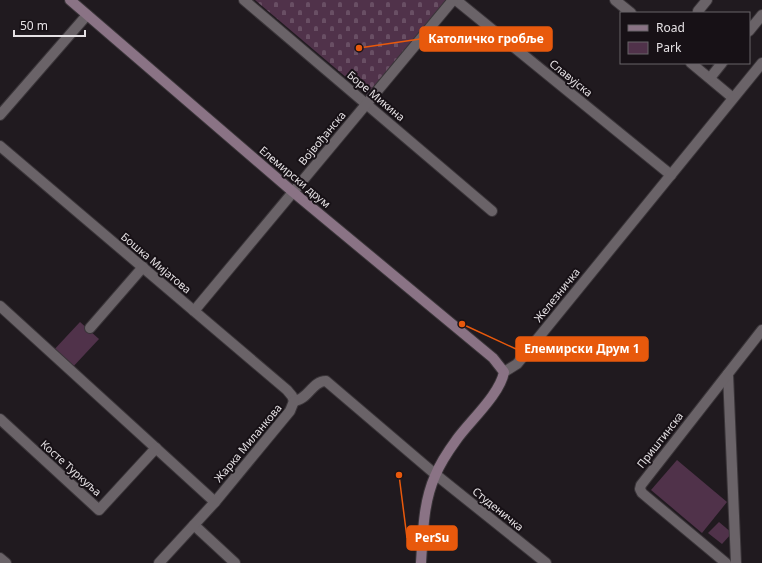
<svg xmlns="http://www.w3.org/2000/svg" width="762" height="563" viewBox="0 0 762 563" font-family="'Noto Sans',sans-serif">
	<style>
		.cemetery { fill: url(#cemetery-stones) }
		.park { fill: #50324a }
		.lines { fill: none; stroke-linecap: round; stroke-linejoin: round }
		.street-casing { stroke: #3a3539; stroke-width: 12 }
		.secondary-casing { stroke: #3a3539; stroke-width: 12 }
		.street { stroke: #6a6368; stroke-width: 10 }
		.secondary { stroke: #8a7385; stroke-width: 10 }
		.labels { text-anchor: middle; stroke-width: 4; stroke-linejoin: round; paint-order: stroke }
		.street-label { font-size: 11px; fill: #e5e1e4; stroke: #171116 }
		.leader { fill: none; stroke: #e8590c; stroke-width: 1.5 }
		.callout-dot { fill: #e8590c; stroke: #171116; stroke-width: 1.5 }
		.callout { fill: #e8590c; stroke: #e8590c; stroke-width: 1.5 }
		.callout-label { font-size: 12px; text-anchor: middle; font-weight: bold; fill: #fff }
	</style>
	<defs>
		<pattern id="cemetery-stones" width="16" height="16" patternUnits="userSpaceOnUse"><rect width="16" height="16" fill="#50324a"/><path d="M2 7V4a2 2 0 0 1 4 0v3zM10 15v-3a2 2 0 0 1 4 0v3z" fill="#694f64"/></pattern>
	</defs>
	<rect width="100%" height="100%" fill="#201a1f"/>
	<polygon class="cemetery" points="255,0 446,0 367,95"/>
	<g class="park">
		<polygon points="80,322 99,339 70,370 51,353"/>
		<polygon points="677,460 727,502 702,533 651,490"/>
		<polygon points="719,522 732,533 722,544 708,533"/>
	</g>
	<g class="lines">
		<defs>
			<g id="street">
				<polyline points="244,0 492,211"/>
				<polyline points="456,0 671,175"/>
				<polyline points="615,0 631,13"/>
				<polyline points="698,11 707,0"/>
				<polyline points="749,31 762,15"/>
				<polyline points="691,63 733,98"/>
				<polyline points="710,78 722,63"/>
				<polyline points="0,115 87,15"/>
				<polyline points="0,146 287,390 292,396 294,401"/>
				<polyline points="0,306 215,502"/>
				<polyline points="194,311 453,0"/>
				<polyline points="90,328 143,267"/>
				<polyline points="504,372 517,364 762,63"/>
				<polyline points="728,374 736,563"/>
				<path d="M294,401C308,400 312,381 326,381L435,474L546,563"/>
				<polyline points="0,419 99,510 156,448"/>
				<polyline points="194,525 235,563"/>
				<polyline points="0,558 6,563"/>
				<polyline points="159,563 215,502 290,411 294,401"/>
				<polyline points="726,563 642,493 640,489 641,485 762,330"/>
			</g>
			<path id="secondary" d="M70,0L293,192L493,358L504,372C500,394 471,420 457,439C449,450 440,463 435,476C423,503 423,533 421,563"/>
		</defs>
		<use href="#street" class="street-casing"/>
		<use href="#secondary" class="secondary-casing"/>
		<use href="#street" class="street"/>
		<use href="#secondary" class="secondary"/>
	</g>
	<g class="labels">
		<g class="street-label">
			<text transform="translate(571 78) rotate(39)" y="4">Славујска</text>
			<text transform="translate(376 96) rotate(40)" y="4">Боре Микина</text>
			<text transform="translate(322 138) rotate(-50)" y="4">Војвођанска</text>
			<text transform="translate(295 177) rotate(40)" y="4">Елемирски друм</text>
			<text transform="translate(156 263) rotate(40)" y="4">Бошка Мијатова</text>
			<text transform="translate(557 295) rotate(-51)" y="4">Железничка</text>
			<text transform="translate(660 440) rotate(-52)" y="4">Приштинска</text>
			<text transform="translate(248 443) rotate(-50)" y="4">Жарка Миланкова</text>
			<text transform="translate(71 468) rotate(42)" y="4">Косте Туркуља</text>
			<text transform="translate(498 509) rotate(39)" y="4">Студеничка</text>
		</g>
	</g>
	<path class="leader" d="M359 48L420 39M462 324L516 349M399 475L407 538"/>
	<g class="callout-dot">
		<circle cx="359" cy="48" r="4"/>
		<circle cx="462" cy="324" r="4"/>
		<circle cx="399" cy="475" r="4"/>
	</g>
	<g class="callout">
		<rect x="420" y="27" width="132" height="24" rx="4"/>
		<rect x="516" y="337" width="132" height="24" rx="4"/>
		<rect x="407" y="526" width="50" height="24" rx="4"/>
	</g>
	<g class="callout-label">
		<text x="486" y="43">Католичко гробље</text>
		<text x="582" y="353">Елемирски Друм 1</text>
		<text x="432" y="542">PerSu</text>
	</g>
	<rect x="620" y="12" width="130" height="52" fill="#171116" stroke="#696468"/>
	<rect x="628" y="25" width="20" height="6" fill="#8a7385" stroke="#696468"/>
	<text x="656" y="32" font-size="12" fill="#e5e1e4">Road</text>
	<rect x="628" y="42" width="20" height="12" fill="#50324a" stroke="#696468"/>
	<text x="656" y="52" font-size="12" fill="#e5e1e4">Park</text>
	<path d="M14 30v6h71v-6" fill="none" stroke="#e5e1e4" stroke-width="2"/>
	<text x="20" y="30" font-size="12" fill="#e5e1e4" stroke="#171116" stroke-width="3" paint-order="stroke">50 m</text>
</svg>
